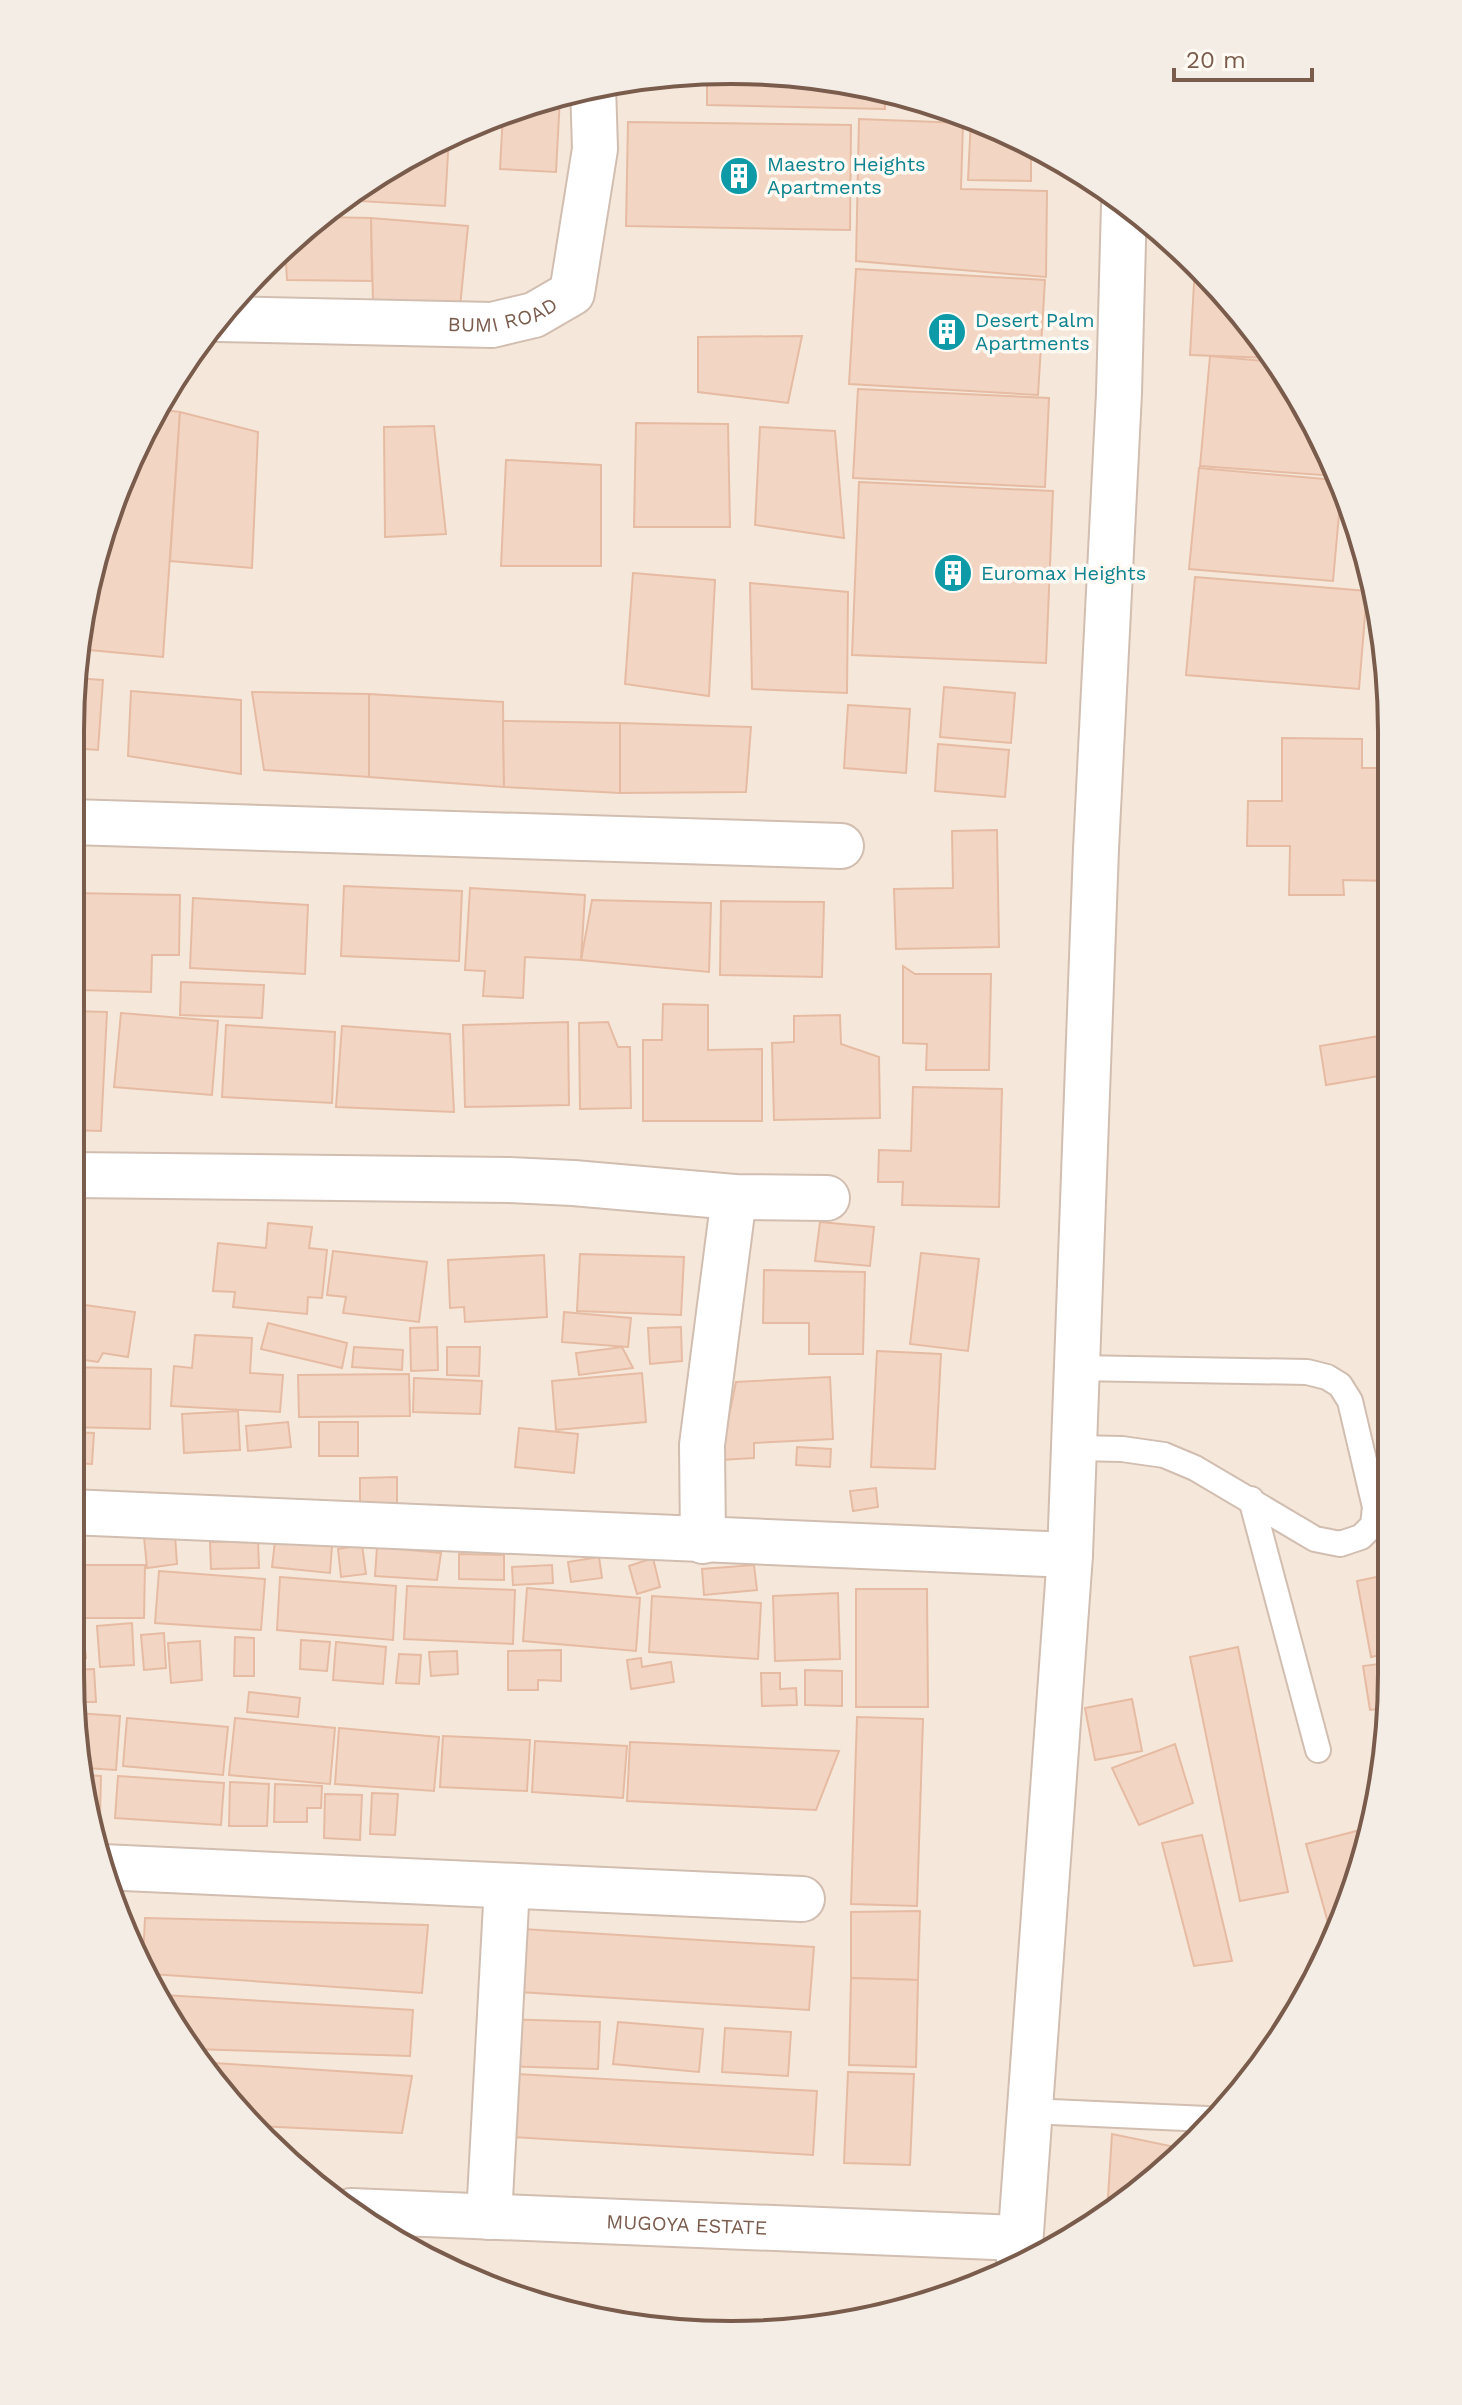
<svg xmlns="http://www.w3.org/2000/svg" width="1462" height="2405" viewBox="0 0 1462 2405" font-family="'Work Sans',sans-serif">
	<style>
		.residential { fill: #f5e8da }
		.building { fill: #f3d5c3; stroke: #e6bba3; stroke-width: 2 }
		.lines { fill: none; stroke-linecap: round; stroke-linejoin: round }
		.service-casing { stroke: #d1beb0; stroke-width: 28 }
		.minor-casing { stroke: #d1beb0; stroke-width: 48 }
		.service { stroke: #fff; stroke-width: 24 }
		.minor { stroke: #fff; stroke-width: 44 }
		.labels { text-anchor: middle; stroke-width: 7; stroke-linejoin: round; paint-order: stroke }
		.culture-label { font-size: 20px; fill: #0d838f; stroke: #fffaf3; text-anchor: start }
		.street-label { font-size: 20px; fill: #7a5c4d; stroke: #fffaf3 }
		.rim { fill: none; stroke: #7a5c4d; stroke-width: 4 }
	</style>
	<rect width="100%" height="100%" fill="#fdf6ec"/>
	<polygon class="residential" points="731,70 860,83 984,120 1099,182 1228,295 1304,401 1369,559 1391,687 1391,1718 1357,1887 1280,2042 1133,2199 943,2300 731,2335 519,2300 329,2199 206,2076 105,1886 70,1674 71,687 105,518 182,363 264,263 364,181 478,120 602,83"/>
	<g class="building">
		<polygon points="731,70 860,83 884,90 885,109 707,105 707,72"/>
		<polygon points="557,97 560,97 556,172 500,169 503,113"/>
		<polygon points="952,111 984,120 1031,145 1031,181 968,180 971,118 952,118"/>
		<polygon points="859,119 963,123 961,189 1047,191 1046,277 856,261"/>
		<polygon points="628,122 851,125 850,230 626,226"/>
		<polygon points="449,136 445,206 341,200 364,181"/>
		<polygon points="320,217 371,218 372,281 287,280 285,246"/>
		<polygon points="371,218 468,226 460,307 373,302"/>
		<polygon points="1195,266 1228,295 1273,358 1190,355"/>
		<polygon points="856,269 1045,280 1038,395 849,384"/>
		<polygon points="802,336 788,403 698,392 698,337"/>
		<polygon points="1210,356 1275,362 1304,401 1335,476 1200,466"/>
		<polygon points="858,389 1049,398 1045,487 853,478"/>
		<polygon points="159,409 180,412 163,657 79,649 105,518"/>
		<polygon points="180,412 258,432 252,568 170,561"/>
		<polygon points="636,423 728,424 730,527 634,527"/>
		<polygon points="434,426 446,534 385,537 384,427"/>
		<polygon points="760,427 835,431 844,538 755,525"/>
		<polygon points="506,460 601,465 601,566 501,566"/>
		<polygon points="1199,468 1336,480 1341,492 1333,581 1189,569"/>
		<polygon points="859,482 1053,491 1046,663 852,655"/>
		<polygon points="633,573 715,580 709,696 625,684"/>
		<polygon points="1195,577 1367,591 1359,689 1186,675"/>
		<polygon points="750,583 848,592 847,693 752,689"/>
		<polygon points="73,678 103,680 98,750 71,748"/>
		<polygon points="944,687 1015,693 1011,743 940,737"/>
		<polygon points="131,691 241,700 241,774 128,756"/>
		<polygon points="252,692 369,694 369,777 264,770"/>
		<polygon points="369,694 503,702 504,787 369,777"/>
		<polygon points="848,705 910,709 906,773 844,768"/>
		<polygon points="503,721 620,723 620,793 504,787"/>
		<polygon points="620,723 751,727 746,792 620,793"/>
		<polygon points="1282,738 1362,739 1362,768 1391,768 1391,881 1343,880 1344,895 1289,895 1290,846 1247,846 1248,801 1282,801"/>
		<polygon points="938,744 1009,750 1005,797 935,791"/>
		<polygon points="997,830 999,947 896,949 894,889 953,888 952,831"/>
		<polygon points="344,886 462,891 459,961 341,956"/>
		<polygon points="470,888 585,895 581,960 525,957 523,998 483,996 485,971 465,970"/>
		<polygon points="71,893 180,895 179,955 152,955 151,992 79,990 79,956 71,953"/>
		<polygon points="193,898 308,905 305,974 190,968"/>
		<polygon points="592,900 711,903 709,972 581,960"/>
		<polygon points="721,901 824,902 822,977 720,975"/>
		<polygon points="903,966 915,974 991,974 989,1070 926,1070 927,1044 903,1043"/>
		<polygon points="181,982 264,985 262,1018 180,1015"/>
		<polygon points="663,1004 708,1005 708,1050 762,1049 762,1121 643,1121 643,1040 662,1040"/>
		<polygon points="71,1011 107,1012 101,1131 71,1130"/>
		<polygon points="121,1013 218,1021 212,1095 114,1087"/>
		<polygon points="840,1015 841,1044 879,1057 880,1118 774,1120 772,1043 794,1042 794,1016"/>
		<polygon points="568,1022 569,1105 465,1107 463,1025"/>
		<polygon points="608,1022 618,1047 630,1047 631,1108 580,1109 579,1023"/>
		<polygon points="226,1025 335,1032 332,1103 222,1097"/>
		<polygon points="342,1026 450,1034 454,1112 336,1107"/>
		<polygon points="1391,1034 1391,1074 1326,1085 1320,1046"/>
		<polygon points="913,1087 1002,1089 999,1207 902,1205 903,1182 878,1182 879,1150 911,1151"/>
		<polygon points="820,1222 874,1227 870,1266 815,1261"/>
		<polygon points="268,1223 312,1227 309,1248 327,1250 322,1298 308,1297 307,1314 233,1307 235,1292 213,1291 218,1243 266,1248"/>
		<polygon points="333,1251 427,1262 419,1322 343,1313 346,1297 327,1295"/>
		<polygon points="921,1253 979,1259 968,1351 910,1344"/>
		<polygon points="580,1254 684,1257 681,1315 577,1311"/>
		<polygon points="544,1255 547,1317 465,1322 464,1307 450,1308 448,1260"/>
		<polygon points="764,1270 865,1272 863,1354 809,1354 809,1323 763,1323"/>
		<polygon points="71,1303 135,1312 128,1357 103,1353 98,1362 70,1358"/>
		<polygon points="564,1312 631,1318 628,1347 562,1342"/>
		<polygon points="268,1323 347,1343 342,1368 261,1349"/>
		<polygon points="437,1327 438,1370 411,1371 410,1328"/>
		<polygon points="681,1327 682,1361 650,1364 648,1328"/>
		<polygon points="195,1335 252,1338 250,1373 283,1375 280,1412 171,1406 174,1366 192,1368"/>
		<polygon points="354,1347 403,1350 402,1370 352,1367"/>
		<polygon points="447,1347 480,1347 479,1376 447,1375"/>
		<polygon points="622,1347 633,1368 579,1375 576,1353"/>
		<polygon points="877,1351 941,1354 935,1469 871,1467"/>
		<polygon points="70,1367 151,1369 150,1429 70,1427"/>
		<polygon points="642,1373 646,1422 556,1430 552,1381"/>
		<polygon points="409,1374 410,1416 299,1417 298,1375"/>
		<polygon points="830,1377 833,1439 754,1443 754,1458 720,1460 736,1382"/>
		<polygon points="414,1378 482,1381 480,1414 413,1412"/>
		<polygon points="238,1411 240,1450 184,1453 182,1414"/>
		<polygon points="288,1422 291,1447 248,1451 246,1426"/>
		<rect x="319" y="1422" width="39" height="34"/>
		<polygon points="519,1428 578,1434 574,1473 515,1467"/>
		<polygon points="70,1432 94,1433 92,1464 70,1463"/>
		<polygon points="797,1447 831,1449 830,1467 796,1465"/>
		<polygon points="397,1477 397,1512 360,1512 360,1478"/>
		<polygon points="876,1488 878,1507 853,1511 850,1491"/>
		<polygon points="175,1535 177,1564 147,1568 144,1537"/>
		<polygon points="258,1541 259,1568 211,1569 210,1542"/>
		<polygon points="275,1541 332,1546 330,1573 272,1567"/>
		<polygon points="362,1545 366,1574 341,1577 338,1549"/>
		<polygon points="377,1547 441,1553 437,1580 375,1576"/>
		<polygon points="459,1554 504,1555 504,1580 459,1579"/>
		<polygon points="599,1557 602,1578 571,1582 568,1562"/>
		<polygon points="653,1558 660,1587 637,1594 629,1566"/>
		<polygon points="70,1565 145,1565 144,1618 70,1618"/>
		<polygon points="552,1565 553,1583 513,1585 512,1567"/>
		<polygon points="754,1565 757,1590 704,1595 702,1569"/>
		<polygon points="159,1571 265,1579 261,1630 155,1623"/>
		<polygon points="1391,1574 1391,1653 1371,1657 1357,1581"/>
		<polygon points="280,1577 396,1586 393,1640 277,1630"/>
		<polygon points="407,1586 515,1590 513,1644 404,1639"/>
		<polygon points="527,1588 640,1598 636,1651 523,1641"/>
		<polygon points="856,1589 927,1589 928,1707 856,1707"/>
		<polygon points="838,1593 840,1659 775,1661 773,1596"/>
		<polygon points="652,1596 761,1603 758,1659 649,1652"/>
		<polygon points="132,1623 134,1665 100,1667 97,1626"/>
		<polygon points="82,1626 86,1658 70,1660 70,1628"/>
		<polygon points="164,1633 166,1668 144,1670 141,1635"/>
		<polygon points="235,1637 254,1638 254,1676 234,1676"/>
		<polygon points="301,1640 330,1642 327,1671 300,1669"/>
		<polygon points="200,1641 202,1680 171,1683 168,1643"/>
		<polygon points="336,1642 386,1647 383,1684 333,1680"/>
		<polygon points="1238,1647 1288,1892 1240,1901 1190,1657"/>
		<polygon points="561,1650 561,1681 538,1680 538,1690 508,1690 508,1651"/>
		<polygon points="457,1651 458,1674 431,1676 429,1652"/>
		<polygon points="399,1654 421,1655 419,1684 396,1683"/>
		<polygon points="641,1658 642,1667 671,1662 674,1682 631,1689 627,1660"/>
		<polygon points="1378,1664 1386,1708 1370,1710 1363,1666"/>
		<polygon points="94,1669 96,1702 75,1702 70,1670"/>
		<polygon points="805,1670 842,1671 842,1706 805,1705"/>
		<polygon points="761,1673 780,1673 780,1689 796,1688 797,1705 762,1706"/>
		<polygon points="249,1692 300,1698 298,1717 247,1712"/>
		<polygon points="1132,1699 1142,1751 1095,1760 1085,1708"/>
		<polygon points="76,1713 120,1716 116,1770 85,1768"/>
		<polygon points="857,1717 923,1719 917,1906 851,1904"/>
		<polygon points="127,1718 228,1727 223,1775 123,1766"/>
		<polygon points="235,1718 335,1728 330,1784 229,1775"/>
		<polygon points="339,1728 439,1737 434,1791 335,1784"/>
		<polygon points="443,1736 530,1740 527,1791 440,1787"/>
		<polygon points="535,1741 627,1746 623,1798 532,1792"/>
		<polygon points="630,1742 839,1751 816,1810 627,1801"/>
		<polygon points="1175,1744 1193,1803 1139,1825 1112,1768"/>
		<polygon points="87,1775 101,1776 100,1817 94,1817"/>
		<polygon points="118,1776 224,1783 221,1825 115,1818"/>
		<polygon points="230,1782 269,1784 267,1826 229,1826"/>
		<polygon points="275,1784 322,1786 321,1808 307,1808 307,1822 274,1822"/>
		<polygon points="372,1793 398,1794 395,1835 370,1834"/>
		<polygon points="325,1794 362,1795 360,1840 324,1838"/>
		<polygon points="1360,1830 1363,1854 1357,1887 1332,1937 1306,1844"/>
		<polygon points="1202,1835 1232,1961 1194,1966 1162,1843"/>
		<polygon points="920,1911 918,1980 851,1978 851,1912"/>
		<polygon points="145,1918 428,1925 422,1993 152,1974 143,1958"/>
		<polygon points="523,1929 814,1947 809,2010 519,1992"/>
		<polygon points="851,1978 918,1980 916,2067 849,2065"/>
		<polygon points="163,1995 413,2010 410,2056 192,2049"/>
		<polygon points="502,2019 600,2022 598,2069 498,2066"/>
		<polygon points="618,2022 703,2029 699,2072 613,2064"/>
		<polygon points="725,2028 791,2032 788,2076 722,2072"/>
		<polygon points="199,2062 412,2076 402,2133 257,2126 206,2076"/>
		<polygon points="848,2072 914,2074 910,2165 844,2163"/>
		<polygon points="498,2073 817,2091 813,2155 494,2136"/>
		<polygon points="1112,2134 1180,2148 1133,2199 1107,2213"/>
	</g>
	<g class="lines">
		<defs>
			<g id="service">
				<polyline points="1074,1448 1122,1449 1164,1455 1195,1468 1315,1539 1340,1544 1361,1537 1373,1525 1375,1507 1350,1401 1340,1385 1327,1377 1307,1372 1076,1368"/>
				<polyline points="1251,1499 1318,1750"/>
				<polyline points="1029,2111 1207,2119"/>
			</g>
			<g id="minor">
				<path id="s1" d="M218,319L492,325L534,315L572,293L595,149L593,85"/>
				<polyline points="71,822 841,846"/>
				<polyline points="71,1175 509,1180 573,1183 734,1197 827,1198"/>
				<polyline points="70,1512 1070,1555"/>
				<polyline points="703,1541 702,1445 734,1197"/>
				<polyline points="102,1867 802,1899"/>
				<path id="s2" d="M351,2211L1020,2238"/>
				<polyline points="489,2217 507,1886"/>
				<polyline points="1019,2260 1070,1555 1096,849 1119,393 1124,204"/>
			</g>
		</defs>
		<use href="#service" class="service-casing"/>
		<use href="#minor" class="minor-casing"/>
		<use href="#service" class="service"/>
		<use href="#minor" class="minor"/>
	</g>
	<defs>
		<symbol id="building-disc" viewBox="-11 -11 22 22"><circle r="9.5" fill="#0f9aa8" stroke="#fffaf3"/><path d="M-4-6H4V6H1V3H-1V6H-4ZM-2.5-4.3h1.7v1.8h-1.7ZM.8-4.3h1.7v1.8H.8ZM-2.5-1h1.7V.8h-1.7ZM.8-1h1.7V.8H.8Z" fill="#fff"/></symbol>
	</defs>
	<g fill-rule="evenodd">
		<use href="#building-disc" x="717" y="154" width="44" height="44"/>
		<use href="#building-disc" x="925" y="310" width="44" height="44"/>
		<use href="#building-disc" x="931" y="551" width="44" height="44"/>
	</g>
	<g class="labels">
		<g class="culture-label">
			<text x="767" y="171">Maestro Heights<tspan x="767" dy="23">Apartments</tspan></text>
			<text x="975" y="327">Desert Palm<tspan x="975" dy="23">Apartments</tspan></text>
			<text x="981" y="580">Euromax Heights</text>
		</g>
		<g class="street-label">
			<text dy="7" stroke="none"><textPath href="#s1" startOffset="286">BUMI ROAD</textPath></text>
			<text dy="7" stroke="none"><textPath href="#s2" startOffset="336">MUGOYA ESTATE</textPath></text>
		</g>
	</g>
	<path d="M0 0H1462V2405H0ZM731 84H731A647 647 0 0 1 1378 731V1674A647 647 0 0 1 731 2321H731A647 647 0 0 1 84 1674V731A647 647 0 0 1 731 84Z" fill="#f4ede6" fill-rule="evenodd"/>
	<path class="rim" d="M731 84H731A647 647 0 0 1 1378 731V1674A647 647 0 0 1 731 2321H731A647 647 0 0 1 84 1674V731A647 647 0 0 1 731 84Z"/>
	<path d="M1174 68v12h138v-12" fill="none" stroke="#7a5c4d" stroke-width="4"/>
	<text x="1186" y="68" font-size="24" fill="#7a5c4d" stroke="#fffaf3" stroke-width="6" paint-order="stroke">20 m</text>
</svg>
